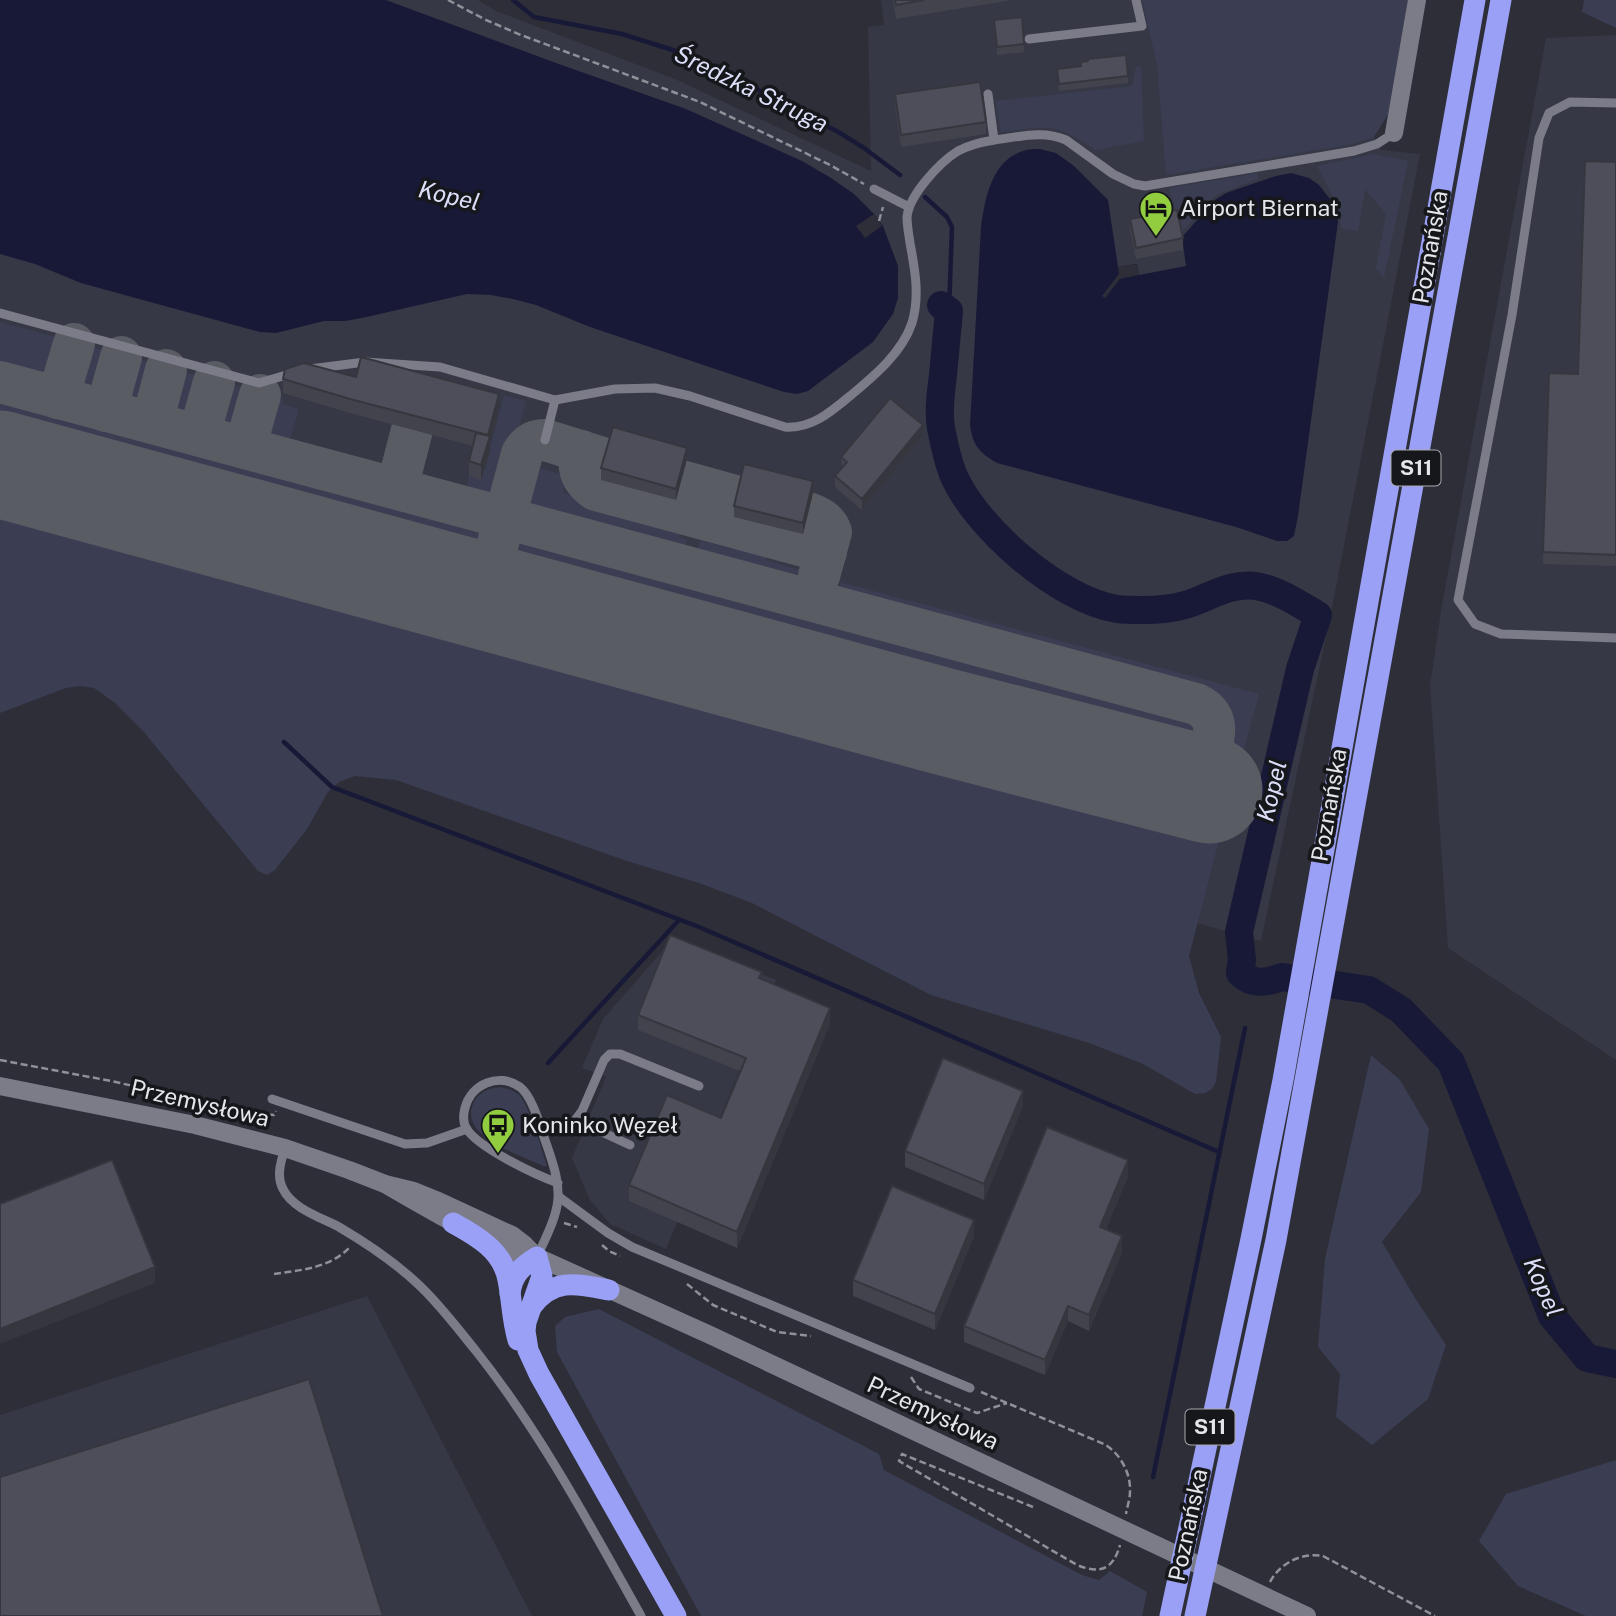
<svg xmlns="http://www.w3.org/2000/svg" width="1616" height="1616" viewBox="0 0 1616 1616" font-family="'Public Sans',sans-serif">
	<style>
		.built { fill: #363846 }
		.green { fill: #3b3d53 }
		.water { fill: #181936 }
		.pier { fill: #2d2e38 }
		.lines { fill: none; stroke-linecap: round; stroke-linejoin: round }
		.stream { stroke: #181936; stroke-width: 4.5 }
		.river { stroke: #181936; stroke-width: 28 }
		.taxiway { stroke: #5a5c64; stroke-width: 42 }
		.runway { stroke: #5a5c64; stroke-width: 107 }
		.path { stroke: #8f9098; stroke-width: 2.5; stroke-dasharray: 7 3.5; stroke-linecap: butt }
		.lane { stroke: #7b7c88; stroke-width: 9 }
		.street { stroke: #7b7c88; stroke-width: 18 }
		.secondary { stroke: #7b7c88; stroke-width: 18 }
		.highway { stroke: #9aa0f5; stroke-width: 21 }
		.wall { fill: #42434d }
		.shaded-wall { fill: #36373e }
		.building { fill: #4d4e59; stroke: #36373e; stroke-width: 2 }
		.labels { text-anchor: middle; stroke-width: 7; stroke-linejoin: round; paint-order: stroke }
		.shield { fill: #16171b; stroke: #a7a8ad; stroke-width: 2 }
		.shield-label { font-size: 21px; font-weight: bold; fill: #e5e6ec }
		.poi-label { font-size: 23px; fill: #e5e6ec; stroke: #16171b; text-anchor: start }
		.street-label { font-size: 23px; fill: #e5e6ec; stroke: #16171b }
		.water-label { font-size: 24px; font-style: italic; fill: #dbdef7; stroke: #16171b }
	</style>
	<rect width="100%" height="100%" fill="#2d2e38"/>
	<g class="built">
		<polygon points="0,0 478,0 496,11 675,79 871,171 868,27 884,25 881,0 1408,0 1388,114 1374,137 1381,150 1420,154 1328,628 1261,941 1197,923 0,601"/>
		<polygon points="1616,35 1616,1060 1448,948 1430,685 1442,605 1546,38"/>
		<polygon points="674,938 776,980 666,1249 610,1224 590,1200 572,1158 606,1077 582,1068 603,1019"/>
		<polygon points="367,1296 532,1616 0,1616 0,1415"/>
	</g>
	<g class="green">
		<polygon points="1142,0 1408,0 1388,114 1374,137 1353,144 1166,175 1157,64"/>
		<polygon points="1584,0 1616,0 1616,28 1582,12"/>
		<path d="M1136,67H1141L1144,141L1095,150C1056,122 1047,126 1001,132L996,101L1132,86Z"/>
		<polygon points="1374,154 1408,161 1384,278 1376,268 1386,214 1365,189 1358,231 1341,228 1340,210 1317,166"/>
		<polygon points="1258,173 1258,179 1216,195 1182,232 1169,188"/>
		<polygon points="0,322 67,340 55,383 49,386 0,373"/>
		<polygon points="82,344 114,353 102,395 97,398 74,393 70,387"/>
		<polygon points="128,357 160,365 148,408 143,411 120,405 117,399"/>
		<polygon points="175,369 206,378 195,420 190,423 167,418 163,412"/>
		<polygon points="222,382 253,390 241,433 236,436 213,430 210,424"/>
		<polygon points="0,392 486,522 491,532 482,563 471,570 0,443"/>
		<polygon points="268,395 283,399 283,404 299,409 287,449 259,442 256,436"/>
		<polygon points="504,395 526,401 503,486 498,485 499,489 502,490 500,499 491,504 471,498 466,490 469,476 482,479"/>
		<polygon points="536,467 567,476 563,493 659,518 657,528 679,534 679,537 687,539 685,548 676,554 523,513 518,505 526,471"/>
		<polygon points="0,488 1089,783 1224,821 1189,956 1199,993 1221,1037 1216,1082 1212,1089 1205,1093 1195,1094 1143,1064 1089,1043 931,995 752,903 699,883 627,861 396,780 355,776 339,782 328,792 307,829 275,870 267,875 258,871 143,731 115,703 94,688 80,686 66,688 0,713"/>
		<path d="M518,531L1191,713C1208,727 1204,736 1199,754L1185,763L509,580L501,567L510,536Z"/>
		<polygon points="735,539 806,559 803,565 767,555 766,560 800,570 791,586 700,561 697,552 700,540 732,549"/>
		<polygon points="840,582 1259,694 1236,778 1228,772 1218,759 1231,705 841,600"/>
		<polygon points="1371,1055 1400,1080 1429,1129 1421,1192 1382,1242 1415,1298 1446,1345 1428,1399 1372,1445 1336,1417 1340,1374 1318,1347 1325,1259"/>
		<path d="M499,1087C507,1088 514,1090 520,1096C529,1106 542,1150 547,1166H543C521,1155 459,1137 473,1104C478,1092 488,1089 499,1087Z"/>
		<polygon points="599,1309 879,1454 884,1470 1082,1575 1099,1580 1110,1571 1147,1592 1142,1616 701,1616 557,1352 555,1326 565,1317"/>
		<polygon points="1616,1460 1616,1616 1586,1616 1518,1586 1479,1541 1506,1494"/>
	</g>
	<g class="water">
		<polygon points="0,0 386,0 556,63 686,109 802,161 831,178 854,194 874,214 883,226 898,266 898,298 893,314 873,342 808,391 797,394 784,392 590,327 536,305 513,299 491,295 467,294 362,318 345,321 324,321 276,333 260,332 81,283 35,264 0,254"/>
		<path d="M1040,149L1056,153L1074,166L1108,200L1118,267L1137,264L1139,275L1186,266L1182,237L1216,199L1226,193L1276,176L1291,173L1309,178L1319,185L1330,199L1335,210L1338,222L1298,516L1294,536L1287,541H1277L1236,527L997,463C979,452 973,446 970,425L981,227C985,199 991,161 1023,151C1028,149 1035,149 1040,149Z"/>
	</g>
	<g class="pier">
		<polygon points="874,214 882,226 865,238 856,226"/>
		<polygon points="1137,264 1139,275 1120,279 1105,298 1102,296 1119,274 1118,267"/>
	</g>
	<g class="lines">
		<g class="stream">
			<polyline points="513,0 534,17 622,34 698,58 840,133 864,148 900,175"/>
			<polyline points="925,197 947,217 952,227 949,311"/>
			<polyline points="284,742 332,787 699,927 1219,1152"/>
			<polyline points="548,1063 679,920"/>
			<polyline points="1153,1477 1245,1028"/>
		</g>
		<path class="river" d="M941,305L949,311C947,332 945,353 943,375C941,392 938,410 941,428C944,443 947,459 953,474C975,527 1059,600 1117,609C1125,610 1135,610 1143,610C1158,610 1171,609 1185,605C1209,598 1230,582 1256,586C1279,590 1299,604 1318,615L1300,669L1239,932L1242,960L1240,973C1252,985 1267,983 1282,977L1369,990L1401,1010L1451,1062L1552,1316L1587,1358L1616,1364"/>
		<g class="taxiway">
			<path d="M0,382L1196,704C1219,715 1216,732 1210,753C1208,762 1206,772 1198,778C1191,782 1184,782 1176,781"/>
			<polyline points="58,398 74,344"/>
			<polyline points="106,411 121,357"/>
			<polyline points="152,423 166,370"/>
			<polyline points="199,435 214,382"/>
			<polyline points="245,448 260,395"/>
			<path d="M581,451C577,468 581,480 596,490L826,552"/>
			<polyline points="681,481 739,497"/>
			<polyline points="397,488 412,430"/>
			<path d="M808,513C819,517 827,521 831,532L819,576"/>
			<path d="M484,595L522,454C527,445 534,440 545,440L606,459"/>
		</g>
		<polyline class="runway" points="0,464 942,721 1209,790"/>
		<g class="path">
			<polyline points="448,0 486,20 521,35 700,102 830,165 864,184"/>
			<polyline points="879,221 883,207"/>
			<polyline points="0,1060 111,1081 258,1114 274,1115 276,1111"/>
			<polyline points="564,1223 577,1227"/>
			<polyline points="602,1245 609,1251 620,1256"/>
			<path d="M274,1274C302,1270 330,1268 350,1247"/>
			<polyline points="687,1284 713,1305 777,1332 811,1336"/>
			<polyline points="911,1377 919,1389 977,1413 1007,1403"/>
			<path d="M981,1392L1104,1444C1120,1453 1131,1473 1130,1492C1130,1499 1127,1507 1126,1514"/>
			<path d="M1033,1507L902,1454L899,1461L1077,1565C1100,1574 1113,1570 1120,1545"/>
			<path d="M1270,1582C1280,1563 1302,1552 1323,1556L1435,1616"/>
		</g>
		<g class="lane">
			<polyline points="1029,39 1142,26 1136,0"/>
			<polyline points="1616,103 1570,102 1549,113 1539,138 1512,315 1458,600 1475,624 1501,634 1616,638"/>
			<path d="M994,140C1019,137 1043,130 1066,140L1113,174L1134,184L1145,186L1354,151L1377,144L1394,133"/>
			<polyline points="874,189 909,207"/>
			<polyline points="0,313 259,383 293,373"/>
			<polyline points="310,369 365,362 440,367 555,400"/>
			<path d="M545,440L555,400L615,389L655,388L690,396L785,427C811,429 831,412 850,396C874,376 902,353 912,323C920,296 915,270 910,243C909,235 907,226 907,217C909,195 940,162 958,151C969,145 982,142 994,140L988,94"/>
			<polyline points="272,1099 405,1144 427,1143 467,1129"/>
			<polyline points="573,1123 582,1111 604,1060 610,1054 620,1054 699,1086"/>
			<path d="M541,1129C582,1117 594,1129 630,1145"/>
			<path d="M285,1148C281,1161 276,1176 283,1189C293,1209 320,1217 339,1227C368,1244 396,1263 420,1286C441,1306 458,1329 476,1351C541,1433 590,1525 641,1616"/>
			<polyline points="559,1197 608,1233 632,1247 970,1388"/>
			<path d="M537,1257C562,1204 565,1196 545,1140C540,1125 532,1096 520,1087C499,1072 471,1084 465,1108C463,1115 463,1122 466,1128C478,1148 536,1175 558,1183"/>
		</g>
		<polyline class="street" points="1394,133 1417,0"/>
		<g class="secondary">
			<polyline points="0,1086 195,1125 285,1148 349,1170 385,1184 414,1191 436,1200 512,1235 525,1245 537,1257"/>
			<path d="M385,1184C412,1200 439,1215 466,1230C491,1243 508,1255 537,1257L710,1335L1307,1616"/>
		</g>
		<g class="highway">
			<path d="M453,1223C477,1236 503,1251 508,1280C512,1300 512,1320 518,1340"/>
			<path d="M510,1294C512,1275 521,1267 537,1257L542,1276L526,1322L525,1331L528,1350L539,1374L676,1616"/>
			<path d="M532,1306C554,1277 578,1284 609,1290"/>
			<polyline points="1170,1616 1251,1239 1283,1080 1475,0"/>
			<polyline points="1195,1616 1276,1240 1501,0"/>
		</g>
	</g>
	<g class="wall">
		<polygon points="893,0 1012,0 896,19"/>
		<polygon points="994,20 1024,44 1024,52 997,55"/>
		<polygon points="1057,69 1128,76 1128,83 1059,91"/>
		<polygon points="895,94 986,122 986,134 901,147 895,106"/>
		<polygon points="1616,162 1616,566 1543,564 1543,552 1578,374"/>
		<polygon points="1130,219 1183,238 1183,250 1136,259 1130,230"/>
		<polygon points="356,377 499,408 490,442 490,451 481,480 469,476 469,461 473,446 350,413 283,393 283,379"/>
		<polygon points="923,436 862,510 835,487 835,476 842,468 841,457"/>
		<polygon points="687,459 676,500 601,480 601,468"/>
		<polygon points="813,493 803,534 734,517 734,506"/>
		<polygon points="762,979 830,1024 737,1248 629,1201 629,1185 721,1118 740,1071 638,1030 638,1015"/>
		<polygon points="1023,1106 984,1200 905,1167 905,1151"/>
		<polygon points="1128,1176 1106,1229 1122,1252 1089,1331 1068,1321 1045,1375 964,1342 964,1326"/>
		<polygon points="974,1236 935,1330 853,1296 853,1280"/>
	</g>
	<g class="shaded-wall">
		<polygon points="499,394 499,408 490,442 490,451 481,480 481,465 487,436"/>
		<polygon points="923,425 923,436 862,510 862,499"/>
		<polygon points="687,448 687,459 676,500 676,489"/>
		<polygon points="813,481 813,493 803,534 803,523"/>
		<polygon points="830,1008 830,1024 737,1248 737,1232"/>
		<polygon points="1023,1091 1023,1106 984,1200 984,1184"/>
		<polygon points="1128,1160 1128,1176 1100,1243 1100,1227"/>
		<polygon points="974,1220 974,1236 935,1330 935,1314"/>
		<polygon points="1122,1236 1122,1252 1089,1331 1089,1315"/>
		<polygon points="155,1267 155,1283 0,1344 0,1329"/>
		<polygon points="1068,1306 1068,1321 1045,1375 1045,1360"/>
	</g>
	<g class="building">
		<polygon points="895,0 924,0 896,5"/>
		<polygon points="1022,17 1024,44 997,47 994,20"/>
		<polygon points="1126,55 1128,76 1059,84 1057,69 1081,66 1081,62 1088,61 1088,59"/>
		<polygon points="980,82 986,122 901,135 895,94"/>
		<polygon points="1585,161 1616,162 1616,555 1543,552 1549,373 1578,374"/>
		<polygon points="1177,210 1183,238 1136,248 1130,219"/>
		<polygon points="361,357 499,394 488,435 350,399 283,379 285,369 304,363 356,377"/>
		<polygon points="890,398 923,425 862,499 835,476 847,462 841,457"/>
		<polygon points="613,427 687,448 676,489 601,468"/>
		<polygon points="476,433 490,436 481,465 469,461"/>
		<polygon points="744,464 813,481 803,523 734,506"/>
		<polygon points="670,935 762,972 759,978 830,1008 737,1232 629,1185 667,1095 721,1118 746,1058 638,1015"/>
		<polygon points="943,1058 1023,1091 984,1184 905,1151"/>
		<polygon points="1047,1127 1128,1160 1100,1227 1122,1236 1089,1315 1068,1306 1045,1360 964,1326"/>
		<polygon points="112,1160 155,1267 0,1329 0,1204"/>
		<polygon points="892,1186 974,1220 935,1314 853,1280"/>
		<polygon points="309,1379 383,1616 0,1616 0,1477"/>
	</g>
	<defs>
		<symbol id="hotel-pin" viewBox="-11 -11 22 30"><path d="M0 17L-7.5 6A9.5 9.5 0 1 1 7.5 6Z" fill="#91cd3f" stroke="#16171b"/><path d="M-6-4.5h1.5V1H6V5H4.5V3h-9V5H-6ZM-4 0a1.8 1.8 0 1 1 3.6 0ZM.5 0V-2.5h3Q6-2.5 6 0Z" fill="#111"/></symbol>
		<symbol id="bus-pin" viewBox="-11 -11 22 30"><path d="M0 17L-7.5 6A9.5 9.5 0 1 1 7.5 6Z" fill="#91cd3f" stroke="#16171b"/><path d="M-5-6H5V4H4V6H2V4H-2V6H-4V4H-5ZM-3.5-4V0h7V-4ZM-3.5 1.2v1.5H-2V1.2ZM2 1.2v1.5H3.5V1.2Z" fill="#111"/></symbol>
	</defs>
	<g fill-rule="evenodd">
		<use href="#hotel-pin" x="1137" y="189" width="38" height="52"/>
		<use href="#bus-pin" x="479" y="1106" width="38" height="52"/>
	</g>
	<g class="labels">
		<g class="shield">
			<rect x="1391.5" y="450.5" width="49" height="35" rx="5"/>
			<rect x="1185.5" y="1409.5" width="49" height="35" rx="5"/>
		</g>
		<g class="shield-label">
			<text x="1416" y="475">S11</text>
			<text x="1210" y="1434">S11</text>
		</g>
		<g class="poi-label">
			<text x="1180" y="216">Airport Biernat</text>
			<text x="522" y="1133">Koninko Węzeł</text>
		</g>
		<g class="street-label">
			<text transform="translate(1430 247) rotate(-80)" y="8">Poznańska</text>
			<text transform="translate(1329 805) rotate(-80)" y="8">Poznańska</text>
			<text transform="translate(200 1103) rotate(13)" y="8">Przemysłowa</text>
			<text transform="translate(933 1413) rotate(25)" y="8">Przemysłowa</text>
			<text transform="translate(1188 1525) rotate(-78)" y="8">Poznańska</text>
		</g>
		<g class="water-label">
			<text transform="translate(751 89) rotate(26)" y="8">Średzka Struga</text>
			<text transform="translate(449 196) rotate(13)" y="8">Kopel</text>
			<text transform="translate(1272 791) rotate(-77)" y="8">Kopel</text>
			<text transform="translate(1543 1287) rotate(66)" y="8">Kopel</text>
		</g>
	</g>
</svg>
